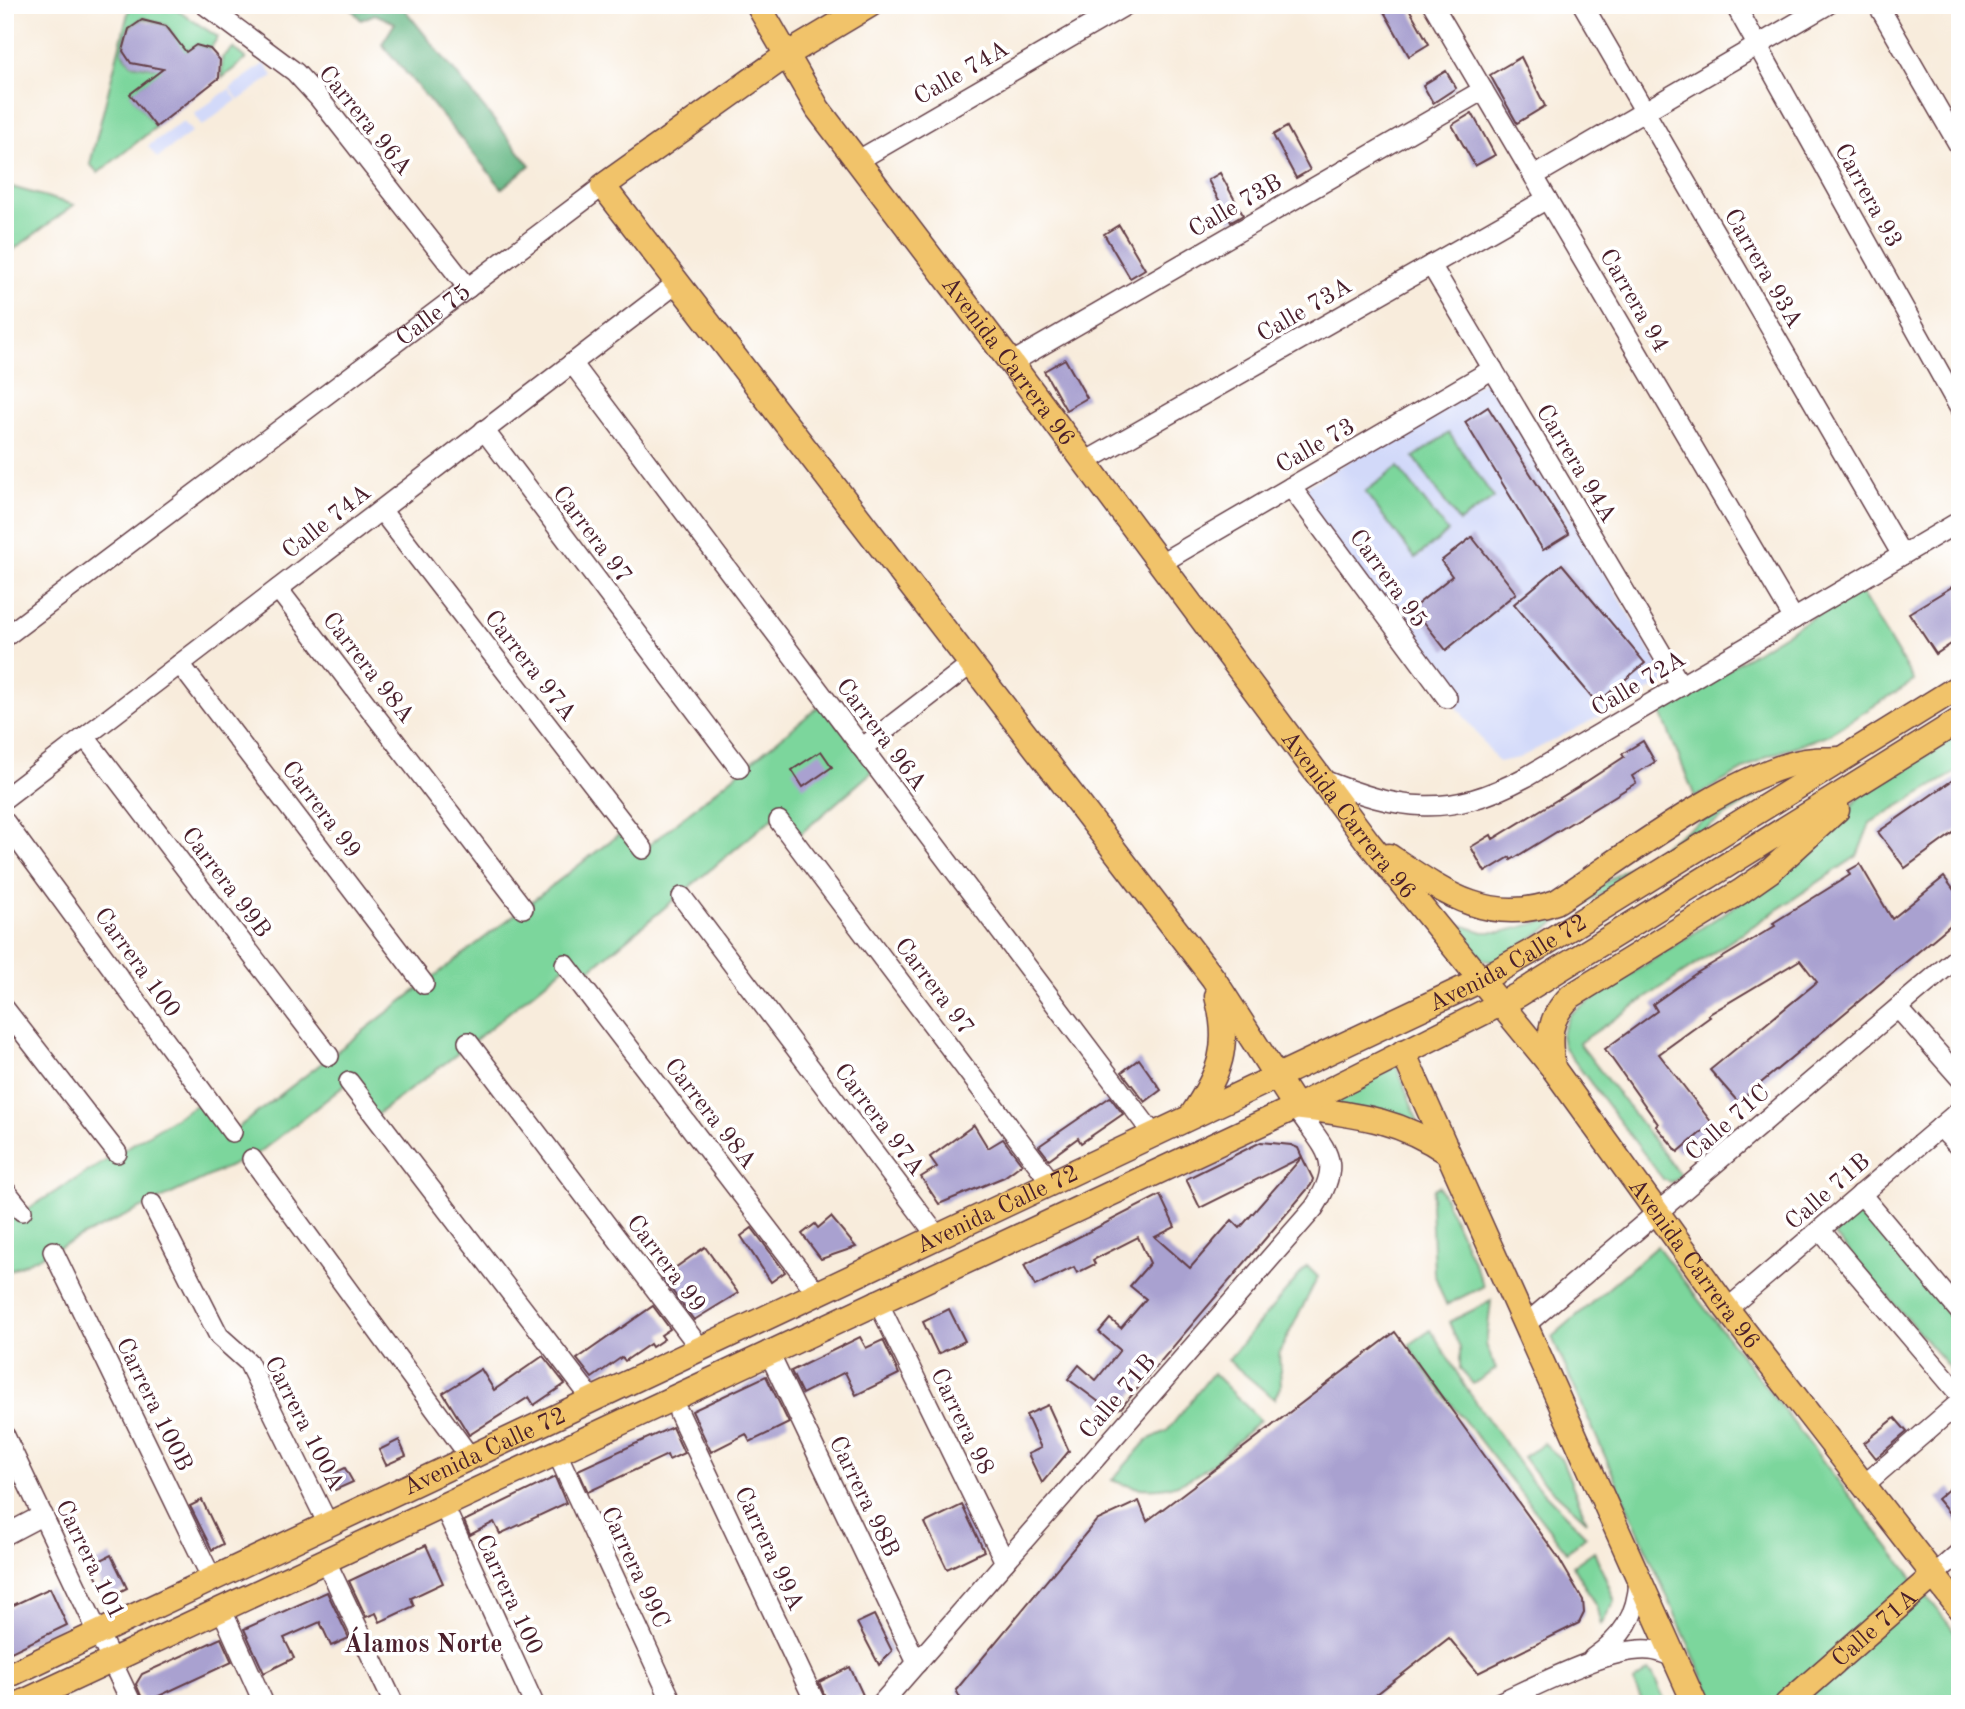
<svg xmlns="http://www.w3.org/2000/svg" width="1965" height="1709" viewBox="0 0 1965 1709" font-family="'Old Standard TT',serif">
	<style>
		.built { fill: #d2d9f9 }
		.green { fill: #7cd69c; stroke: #637a64; stroke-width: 2; fill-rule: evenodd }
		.forest { fill: #65b784; stroke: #586b58; stroke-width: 2 }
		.building { fill: #a9a1d0 }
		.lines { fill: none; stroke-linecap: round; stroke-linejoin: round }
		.minor-casing { stroke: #643e46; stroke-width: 22 }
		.major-casing { stroke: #643e46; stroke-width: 27 }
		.minor { stroke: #fff; stroke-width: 19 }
		.major { stroke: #f1c36a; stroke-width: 24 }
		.labels { text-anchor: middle; stroke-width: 7; stroke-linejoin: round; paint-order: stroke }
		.street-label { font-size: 24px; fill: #4a1f2b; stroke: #fff }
		.neighbourhood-label { font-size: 26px; font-weight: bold; fill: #4a1f2b; stroke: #fff }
	</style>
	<rect width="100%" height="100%" fill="#fff"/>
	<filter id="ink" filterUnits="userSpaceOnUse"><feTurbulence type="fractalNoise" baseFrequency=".0143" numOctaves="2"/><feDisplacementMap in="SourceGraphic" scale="14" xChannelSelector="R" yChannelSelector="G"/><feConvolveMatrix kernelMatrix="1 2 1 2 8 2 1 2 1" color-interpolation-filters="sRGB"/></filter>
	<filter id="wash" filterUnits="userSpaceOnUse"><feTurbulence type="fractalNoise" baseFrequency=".00686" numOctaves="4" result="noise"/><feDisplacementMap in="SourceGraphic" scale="28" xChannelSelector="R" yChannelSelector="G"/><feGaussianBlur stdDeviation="1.57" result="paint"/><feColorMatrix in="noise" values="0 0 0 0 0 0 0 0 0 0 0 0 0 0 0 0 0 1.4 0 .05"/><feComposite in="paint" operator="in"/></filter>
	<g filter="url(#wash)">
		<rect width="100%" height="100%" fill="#f8ecdc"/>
		<g class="built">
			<polygon points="265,63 273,76 239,100 230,88"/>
			<polygon points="229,89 237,100 202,126 194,114"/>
			<polygon points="183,121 192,132 157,158 148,146"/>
			<polygon points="1490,377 1668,681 1519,758 1498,762 1297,492"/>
		</g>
		<g class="green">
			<path d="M130,5H169L218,37L210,49L196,45L131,94L156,127L98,173L90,164ZM143,18L166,25L175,37L171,57L155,68L131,64L122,51L128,28Z"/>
			<polygon points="233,48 246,59 222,78 222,58"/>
			<polygon points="5,185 74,205 5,256"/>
			<polygon points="1449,433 1494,498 1459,522 1414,457"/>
			<polygon points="1398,467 1448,532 1415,558 1365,492"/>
			<polygon points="1859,589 1914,681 1827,735 1768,756 1695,797 1660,710"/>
			<polygon points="822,704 873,771 799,835 781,811 581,977 570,962 473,1042 375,1116 349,1082 260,1152 5,1273 5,1223 207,1098 232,1132 626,829 643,850"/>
			<polygon points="1960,733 1960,770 1870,823 1857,856 1579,1043 1681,1176 1670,1183 1663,1179 1563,1046 1561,1035 1570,1014 1785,873 1862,795"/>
			<polygon points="1749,794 1757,796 1494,962 1483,960 1446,920 1483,932 1502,932 1545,921 1698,823"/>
			<polygon points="1396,1065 1418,1122 1320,1106"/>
			<polygon points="1439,1186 1484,1286 1446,1305 1434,1273 1431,1204 1434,1189"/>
			<polygon points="1861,1209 1960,1327 1960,1380 1833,1233"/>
			<polygon points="1657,1246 1960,1639 1960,1704 1715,1704 1552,1337"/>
			<polygon points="1307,1266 1318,1277 1279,1353 1281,1385 1274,1399 1228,1360"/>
			<polygon points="1491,1301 1486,1345 1496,1369 1473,1384 1460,1369 1460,1348 1449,1322"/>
			<polygon points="1431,1330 1466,1388 1530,1479 1586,1536 1567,1552 1424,1369 1409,1345"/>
			<path d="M1213,1373L1260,1420C1215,1460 1180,1509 1112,1480L1147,1440L1167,1431Z"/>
			<polygon points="1544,1443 1562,1460 1587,1521 1539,1478 1523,1457"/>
			<polygon points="1594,1551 1615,1601 1601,1624 1596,1606 1573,1566"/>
			<polygon points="1648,1671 1653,1675 1666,1704 1643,1704 1633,1682"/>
		</g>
		<polygon class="forest" points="348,5 401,5 530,165 502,188 382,44 395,23 375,14 361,20"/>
		<g id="blocks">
			<g class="building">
				<polygon points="1390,5 1407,5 1429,44 1409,56 1383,10"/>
				<polygon points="142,20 166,26 186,52 196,45 210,49 220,60 219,78 156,127 130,94 163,69 131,63 123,51 129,29"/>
				<polygon points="1521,57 1545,106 1517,123 1490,75"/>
				<polygon points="1446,71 1456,88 1433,103 1423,85"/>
				<polygon points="1472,113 1495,155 1475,166 1452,125"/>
				<polygon points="1287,127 1310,170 1296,178 1273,135"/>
				<polygon points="1220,173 1243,215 1231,222 1208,180"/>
				<polygon points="1119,225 1145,269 1130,278 1104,234"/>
				<polygon points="1065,359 1087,398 1066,410 1044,371"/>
				<polygon points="1488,407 1569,534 1543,550 1465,422"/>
				<polygon points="1472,537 1516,593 1446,650 1413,608 1452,576 1441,561"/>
				<polygon points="1562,564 1645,663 1597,703 1514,604"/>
				<polygon points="1960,582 1960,638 1936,654 1909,613"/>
				<polygon points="1643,741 1655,762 1632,776 1636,783 1511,860 1510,857 1485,872 1471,847 1491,835 1493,839 1578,787 1624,757 1622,754"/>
				<polygon points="821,751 832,767 803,787 792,770"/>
				<polygon points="1960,775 1960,828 1905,868 1878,832"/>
				<polygon points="1860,864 1892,919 1944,877 1960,898 1960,917 1738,1102 1710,1070 1817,982 1800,960 1708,1015 1710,1017 1659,1054 1712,1123 1678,1152 1656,1126 1658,1124 1605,1049 1657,1011 1653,1004 1695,974 1775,926 1773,923 1850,875 1848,871"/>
				<polygon points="1139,1059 1161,1090 1145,1102 1122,1072"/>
				<polygon points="1110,1097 1123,1114 1081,1143 1078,1138 1049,1159 1039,1146"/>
				<polygon points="974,1125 988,1148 1003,1139 1022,1164 1004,1177 939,1204 921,1177 937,1167 930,1157"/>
				<polygon points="1261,1142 1291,1145 1298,1148 1302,1157 1200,1208 1186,1179"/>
				<polygon points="1302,1157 1313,1179 1311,1185 1121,1408 1111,1411 1068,1379 1079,1365 1096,1380 1120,1350 1099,1332 1110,1319 1121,1328 1146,1299 1130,1286 1150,1263 1138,1237 1093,1260 1095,1264 1077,1273 1074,1267 1035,1286 1024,1265 1160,1195 1175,1227 1155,1237 1190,1268 1232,1220 1240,1228"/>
				<polygon points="831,1217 856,1247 821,1259 802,1234 815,1224 818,1228"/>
				<polygon points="752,1228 785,1272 771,1282 741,1236"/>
				<polygon points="705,1247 738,1293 694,1320 662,1277"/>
				<polygon points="653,1306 670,1329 661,1335 664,1339 652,1347 650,1344 625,1361 622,1357 592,1378 577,1359"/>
				<polygon points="949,1309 965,1341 938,1354 923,1322"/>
				<polygon points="1395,1332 1558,1557 1583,1600 1584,1613 1579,1623 1478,1673 1449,1638 1364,1704 963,1704 956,1690 1096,1521 1139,1501 1147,1521"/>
				<polygon points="860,1337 866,1348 883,1340 899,1374 856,1395 845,1372 802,1394 791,1371"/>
				<polygon points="543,1356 565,1384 534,1405 529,1397 469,1435 443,1393 481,1369 494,1390"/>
				<polygon points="766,1376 789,1423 750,1442 746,1434 711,1452 692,1411"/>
				<polygon points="1048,1405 1069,1451 1042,1483 1028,1454 1041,1448 1026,1415"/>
				<polygon points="1895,1418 1907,1432 1876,1458 1864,1443"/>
				<polygon points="672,1427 684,1453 669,1460 667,1455 588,1492 578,1470"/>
				<polygon points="399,1440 406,1456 386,1465 379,1450"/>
				<polygon points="345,1468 353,1482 335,1490 328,1476"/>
				<polygon points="555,1477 566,1503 500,1534 494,1522 470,1535 464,1521"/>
				<polygon points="1950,1488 1960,1499 1960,1526 1937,1499"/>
				<polygon points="202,1500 223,1544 212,1550 190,1506"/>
				<polygon points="962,1505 984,1551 947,1569 925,1523"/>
				<polygon points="426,1545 443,1583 411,1598 414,1606 380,1622 376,1613 366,1617 349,1581"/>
				<polygon points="111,1555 127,1588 107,1598 91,1565"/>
				<polygon points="50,1588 67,1625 5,1655 5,1609"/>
				<polygon points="327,1592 349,1638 331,1646 320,1622 284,1638 294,1658 264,1673 244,1629"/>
				<polygon points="874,1615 892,1651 879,1665 857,1623"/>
				<polygon points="221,1638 232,1662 144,1703 136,1684 142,1674"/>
				<polygon points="850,1667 863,1695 844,1704 828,1704 819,1682"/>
			</g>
		</g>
	</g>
	<g filter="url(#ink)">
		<use href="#blocks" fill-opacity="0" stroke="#643e46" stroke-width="2"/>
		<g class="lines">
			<defs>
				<g id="minor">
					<polyline points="205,5 295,72 318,97 468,288"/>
					<polyline points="1433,5 1794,619"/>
					<polyline points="1583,5 1902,555"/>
					<polyline points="1735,5 1960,409"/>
					<polyline points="1878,5 1960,147"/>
					<polyline points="857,161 1126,5"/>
					<polyline points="1539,173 1827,5"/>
					<polyline points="1431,265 1681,686"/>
					<polyline points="572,363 1153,1134"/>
					<polyline points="1011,363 1483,90"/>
					<polyline points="484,430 739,768"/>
					<polyline points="1085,462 1547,199"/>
					<polyline points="1291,487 1447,698"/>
					<polyline points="381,510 643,849"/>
					<polyline points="1161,563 1493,369"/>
					<polyline points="278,589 523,908"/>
					<path id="s1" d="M5,637L603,186"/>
					<polyline points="180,664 424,984"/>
					<polyline points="85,737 329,1056"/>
					<polyline points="862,748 971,664"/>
					<path d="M1321,779C1401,811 1448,819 1526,777L1960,521"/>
					<polyline points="5,798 677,283"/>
					<polyline points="779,821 1051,1182"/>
					<polyline points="5,822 232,1132"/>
					<polyline points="682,897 937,1236"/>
					<polyline points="565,964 817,1293"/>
					<polyline points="1898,1008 1960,1078"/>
					<polyline points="5,1009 117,1153"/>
					<polyline points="468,1042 700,1348"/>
					<polyline points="349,1082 592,1399"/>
					<polyline points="1940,1127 1960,1148"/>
					<polyline points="252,1159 470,1457"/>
					<polyline points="5,1190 22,1211"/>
					<polyline points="1861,1194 1960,1312"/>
					<polyline points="152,1204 219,1336 248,1362 328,1524"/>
					<polyline points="1820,1230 1960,1395"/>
					<polyline points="53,1251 212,1579"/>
					<polyline points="877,1300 1005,1562"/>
					<polyline points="1727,1309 1960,1110"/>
					<polyline points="1525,1325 1960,955"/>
					<polyline points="768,1351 917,1663"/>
					<polyline points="679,1413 816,1704"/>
					<polyline points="5,1436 132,1704"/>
					<polyline points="556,1451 673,1704"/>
					<polyline points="1864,1485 1960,1402"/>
					<polyline points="443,1504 534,1704"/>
					<polyline points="5,1535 43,1515"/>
					<polyline points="325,1559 394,1704"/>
					<polyline points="1934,1575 1960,1552"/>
					<polyline points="221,1608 264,1704"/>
					<path d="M1593,1658C1623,1637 1637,1616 1639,1580"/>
					<path d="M881,1704L1314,1208C1346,1158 1324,1151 1296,1107"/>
					<path d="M1496,1704C1534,1687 1608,1647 1649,1650C1658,1650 1666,1654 1675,1658"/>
				</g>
				<g id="major">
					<path id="s2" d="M758,5L818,109L1011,363L1368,842L1553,1068L1727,1309L1960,1609"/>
					<polyline points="870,5 788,54 603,186 1213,978 1296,1107"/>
					<path d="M1389,856C1444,893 1489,926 1556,902C1622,859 1726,778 1800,762C1812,759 1826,760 1838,759"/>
					<polyline points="1403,1052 1695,1704"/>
					<path d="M1553,1067C1548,1037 1548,1018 1571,996L1740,892L1770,871L1837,810"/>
					<path d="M1296,1107C1354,1115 1397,1118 1447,1152"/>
					<path d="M1192,1115C1220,1073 1231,1047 1217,996"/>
					<path id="s3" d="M5,1677L1481,980L1536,949L1960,686"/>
					<polyline points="19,1704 1296,1107 1518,995 1960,720"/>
					<path id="s4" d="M1787,1704L1934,1575"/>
				</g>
			</defs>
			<use href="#minor" class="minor-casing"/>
			<use href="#major" class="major-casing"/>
			<use href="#minor" class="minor"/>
			<use href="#major" class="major"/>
		</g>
	</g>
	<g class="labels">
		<g class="street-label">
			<text transform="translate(961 72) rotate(-30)" y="8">Calle 74A</text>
			<text transform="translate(366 120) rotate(51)" y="8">Carrera 96A</text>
			<text transform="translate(1869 195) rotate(61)" y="8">Carrera 93</text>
			<text transform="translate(1235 205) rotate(-30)" y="8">Calle 73B</text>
			<text transform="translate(1764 268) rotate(60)" y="8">Carrera 93A</text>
			<text transform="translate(1635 300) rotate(60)" y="8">Carrera 94</text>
			<text transform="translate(1304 309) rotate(-30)" y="8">Calle 73A</text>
			<text dy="8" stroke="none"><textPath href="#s1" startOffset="536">Calle 75</textPath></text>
			<text dy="8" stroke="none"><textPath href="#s2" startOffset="436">Avenida Carrera 96</textPath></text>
			<text transform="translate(1315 445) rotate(-30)" y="8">Calle 73</text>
			<text transform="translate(1577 463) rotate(59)" y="8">Carrera 94A</text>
			<text transform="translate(326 521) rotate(-38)" y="8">Calle 74A</text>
			<text transform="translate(593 534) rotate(53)" y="8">Carrera 97</text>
			<text transform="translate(1389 578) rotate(54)" y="8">Carrera 95</text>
			<text transform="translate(531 665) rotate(52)" y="8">Carrera 97A</text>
			<text transform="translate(369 667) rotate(52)" y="8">Carrera 98A</text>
			<text transform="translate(1638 683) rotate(-31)" y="8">Calle 72A</text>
			<text transform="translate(882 734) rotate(53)" y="8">Carrera 96A</text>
			<text transform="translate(322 809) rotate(53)" y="8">Carrera 99</text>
			<text dy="8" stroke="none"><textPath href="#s2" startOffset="1003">Avenida Carrera 96</textPath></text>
			<text transform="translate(227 882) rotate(53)" y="8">Carrera 99B</text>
			<text dy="8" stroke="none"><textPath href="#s3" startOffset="1664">Avenida Calle 72</textPath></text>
			<text transform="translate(138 962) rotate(54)" y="8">Carrera 100</text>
			<text transform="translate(935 986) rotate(53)" y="8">Carrera 97</text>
			<text transform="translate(711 1113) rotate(52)" y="8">Carrera 98A</text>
			<text transform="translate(880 1119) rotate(53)" y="8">Carrera 97A</text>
			<text transform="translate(1727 1122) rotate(-41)" y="8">Calle 71C</text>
			<text transform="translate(1827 1191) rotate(-41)" y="8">Calle 71B</text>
			<text dy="8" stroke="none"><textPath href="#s3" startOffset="1097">Avenida Calle 72</textPath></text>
			<text transform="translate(667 1263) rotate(53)" y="8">Carrera 99</text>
			<text dy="8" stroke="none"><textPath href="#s2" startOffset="1570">Avenida Carrera 96</textPath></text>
			<text transform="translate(1117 1396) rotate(-49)" y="8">Calle 71B</text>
			<text transform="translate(155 1404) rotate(64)" y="8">Carrera 100B</text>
			<text transform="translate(963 1421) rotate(64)" y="8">Carrera 98</text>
			<text transform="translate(305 1423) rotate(63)" y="8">Carrera 100A</text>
			<text dy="8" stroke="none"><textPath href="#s3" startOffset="530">Avenida Calle 72</textPath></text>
			<text transform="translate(865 1496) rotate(64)" y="8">Carrera 98B</text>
			<text transform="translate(770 1548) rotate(65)" y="8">Carrera 99A</text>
			<text transform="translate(91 1559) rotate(64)" y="8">Carrera 101</text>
			<text transform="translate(636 1567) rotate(65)" y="8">Carrera 99C</text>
			<text transform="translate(510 1594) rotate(65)" y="8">Carrera 100</text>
			<text dy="8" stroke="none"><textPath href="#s4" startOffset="116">Calle 71A</textPath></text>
		</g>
		<g class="neighbourhood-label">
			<text x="423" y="1652">Álamos Norte</text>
		</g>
	</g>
	<rect width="1965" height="1709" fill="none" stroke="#fff" stroke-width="28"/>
</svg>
